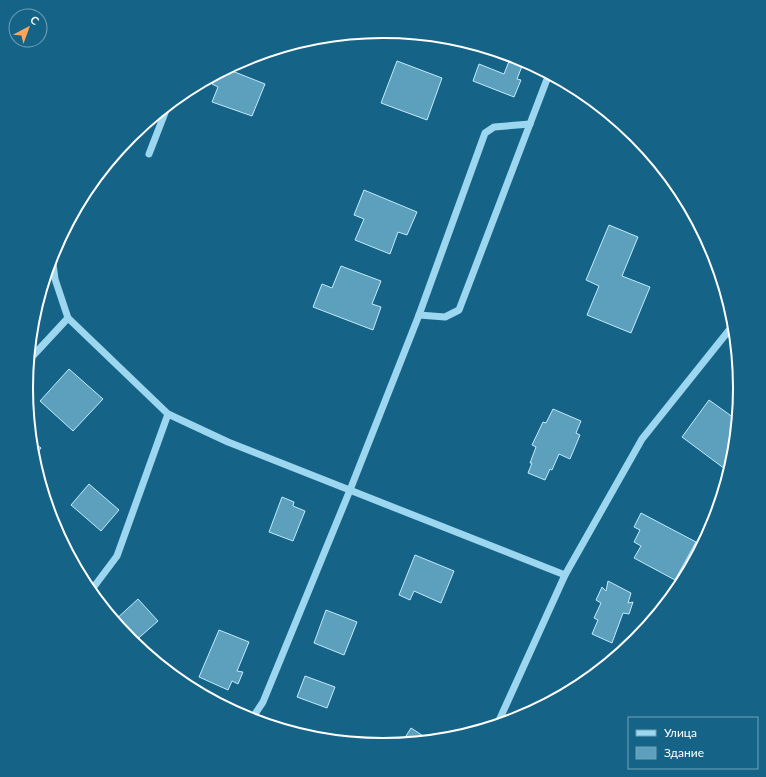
<svg xmlns="http://www.w3.org/2000/svg" width="766" height="777" viewBox="0 0 766 777" font-family="Lato,sans-serif">
	<style>
		.building { fill: #5ca0be; stroke: #c2eafb }
		.lines { fill: none; stroke-linecap: round; stroke-linejoin: round }
		.minor { stroke: #9cd6ef; stroke-width: 7 }
		.rim { fill: none; stroke: #fff; stroke-width: 2 }
	</style>
	<rect width="100%" height="100%" fill="#156488"/>
	<g class="building">
		<polygon points="511,56 524,61 517,79 521,80 514,97 473,81 479,64 504,74"/>
		<polygon points="397,61 442,78 427,120 381,103"/>
		<polygon points="227,69 265,84 252,116 212,102 218,87 212,84 215,75"/>
		<polygon points="364,190 417,212 407,235 398,232 390,254 355,240 364,219 354,215"/>
		<polygon points="609,225 638,237 622,276 650,287 631,333 587,315 599,286 586,280"/>
		<polygon points="341,266 381,281 372,304 381,307 373,330 313,307 322,284 332,288"/>
		<polygon points="69,369 103,399 73,431 40,401"/>
		<polygon points="709,400 737,420 733,458 729,472 682,437"/>
		<polygon points="553,409 581,421 576,433 580,435 570,459 559,454 552,470 550,469 545,480 528,473 532,463 530,463 536,447 532,445 543,422 546,423"/>
		<polygon points="31,440 41,448 33,458"/>
		<polygon points="89,484 119,510 101,531 71,505"/>
		<polygon points="282,497 294,502 293,506 305,511 293,541 269,532"/>
		<polygon points="641,513 696,542 675,580 634,558 641,546 634,542 640,530 634,527"/>
		<polygon points="415,555 454,571 441,603 414,591 410,600 399,595"/>
		<polygon points="608,581 631,593 628,603 633,602 629,614 623,613 612,643 592,634 598,620 594,618 601,603 596,600 602,587 606,591"/>
		<polygon points="138,599 158,621 133,643 114,621"/>
		<polygon points="326,610 357,622 344,655 314,643"/>
		<polygon points="219,630 249,642 237,671 243,672 238,684 232,681 228,690 199,677"/>
		<polygon points="305,676 335,687 327,708 297,697"/>
		<polygon points="411,728 431,741 401,744"/>
	</g>
	<g class="lines">
		<g class="minor">
			<polyline points="149,154 168,105"/>
			<polyline points="52,256 55,279 68,318 168,414 228,442 565,575"/>
			<polyline points="419,315 445,317 459,310 549,74"/>
			<polyline points="29,360 68,318"/>
			<polyline points="90,592 117,556 168,414"/>
			<polyline points="251,720 263,702 350,490 419,315 485,133 494,127 530,124"/>
			<polyline points="497,725 565,575 642,439 734,324"/>
		</g>
	</g>
	<path d="M0 0H766V777H0ZM33 388a350 350 0 1 1 700 0a350 350 0 1 1-700 0Z" fill="#156488" fill-rule="evenodd"/>
	<path class="rim" d="M33 388a350 350 0 1 1 700 0a350 350 0 1 1-700 0Z"/>
	<rect x="628" y="717" width="130" height="52" fill="#156488" stroke="#73a2b8"/>
	<rect x="636" y="730" width="20" height="6" fill="#9cd6ef" stroke="#73a2b8"/>
	<text x="664" y="737" font-size="12" fill="#ffffff">Улица</text>
	<rect x="636" y="747" width="20" height="12" fill="#5ca0be" stroke="#73a2b8"/>
	<text x="664" y="757" font-size="12" fill="#ffffff">Здание</text>
	<g transform="translate(28 28) rotate(41)"><circle r="19" fill="#156488" stroke="#73a2b8"/>
	<path d="M0-3L7 15L0 10L-7 15Z" fill="#ffa559"/>
	<text y="-6" font-size="11" font-weight="bold" text-anchor="middle" fill="#ffffff">С</text>
	</g>
</svg>
